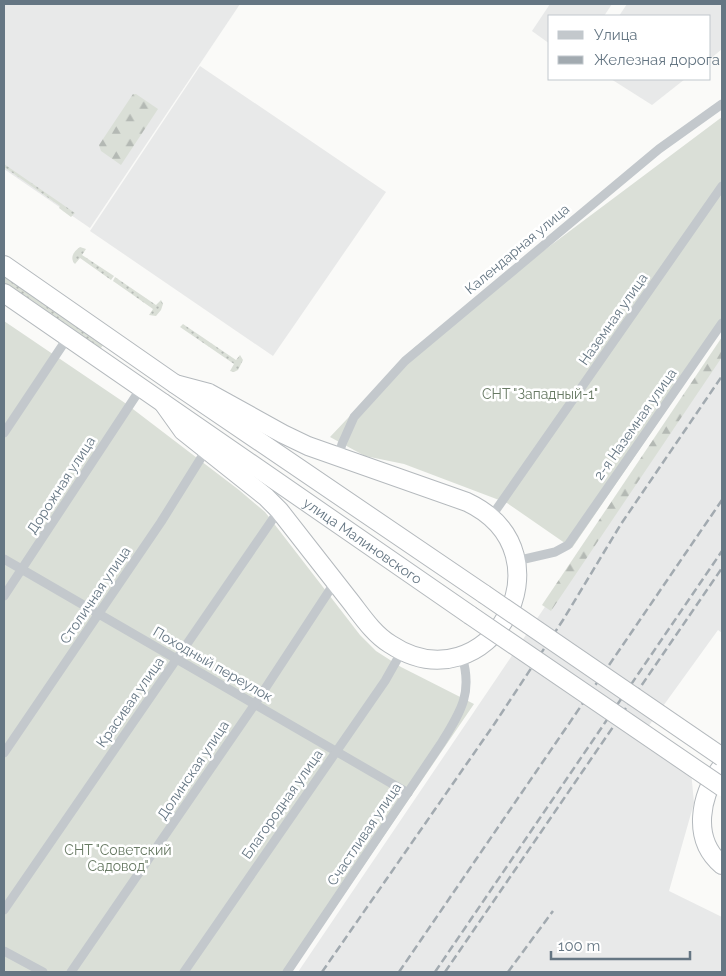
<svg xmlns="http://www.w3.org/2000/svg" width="726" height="976" viewBox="0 0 726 976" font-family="Raleway,sans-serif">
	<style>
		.built { fill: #e8e9e9 }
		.grass { fill: url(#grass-dots) }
		.forest { fill: url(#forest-firs) }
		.garden { fill: #dadfd7 }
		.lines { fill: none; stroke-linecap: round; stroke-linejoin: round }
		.highway-casing { stroke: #b4b9bd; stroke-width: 20 }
		.street { stroke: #c3c8cc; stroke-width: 9 }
		.highway { stroke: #fff; stroke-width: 18 }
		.rail { stroke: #a2aab0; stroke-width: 2.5; stroke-dasharray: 8 4; stroke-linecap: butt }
		.highway-bridge-casing { stroke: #b4b9bd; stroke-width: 20; stroke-linecap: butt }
		.highway-bridge { stroke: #fff; stroke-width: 18 }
		.labels { text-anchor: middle; stroke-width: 5; stroke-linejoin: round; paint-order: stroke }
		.street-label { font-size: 14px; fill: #657683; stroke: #fff }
		.park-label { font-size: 14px; fill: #687a64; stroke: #fff }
	</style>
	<defs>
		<pattern id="grass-dots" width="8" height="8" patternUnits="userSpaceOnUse" patternTransform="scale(1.25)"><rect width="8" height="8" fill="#dadfd7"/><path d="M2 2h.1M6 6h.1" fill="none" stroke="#b4b9b4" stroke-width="1.8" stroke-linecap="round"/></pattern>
		<pattern id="forest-firs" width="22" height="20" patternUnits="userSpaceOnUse" patternTransform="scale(1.25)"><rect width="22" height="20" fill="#dadfd7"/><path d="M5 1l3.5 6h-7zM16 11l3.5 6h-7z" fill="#b4b9b4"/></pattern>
	</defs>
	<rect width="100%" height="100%" fill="#fafaf8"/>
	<g class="built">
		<polygon points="4,4 240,4 90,228 4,169"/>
		<polygon points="550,4 612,4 604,16 550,16 550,44 532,31"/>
		<polygon points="627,4 722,4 722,49 710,59 710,16 619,16"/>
		<polygon points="200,66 386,192 273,356 90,231"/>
		<polygon points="611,79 685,79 652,105"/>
		<polygon points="722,345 722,633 718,630 640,738 691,771 694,803 669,891 722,917 722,972 298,972"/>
	</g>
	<g class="grass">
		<polygon points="4,164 75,213 71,217 59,208 60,206 4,167"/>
		<path d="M80,247L86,249L82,255L114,276L111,280L80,258L75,264C69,258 74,251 80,247Z"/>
		<polygon points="4,276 104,344 100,349 4,283"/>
		<polygon points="115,277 156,305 161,300 163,304 161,310 156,316 149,315 153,309 113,281"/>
		<polygon points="183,324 236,360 240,355 243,360 238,370 234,372 230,371 234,364 180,327"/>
	</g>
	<g class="forest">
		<polygon points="133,94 136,94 158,109 121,165 101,151 99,145"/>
		<polygon points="722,337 722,357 551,611 542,605"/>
	</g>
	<g class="garden">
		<polygon points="722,117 722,329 572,548 507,503 404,464 365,456 330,437 415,347"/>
		<polygon points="4,321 125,403 239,490 265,512 360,635 376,651 401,667 474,704 291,972 4,972"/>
	</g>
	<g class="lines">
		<defs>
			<g id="highway">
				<polyline points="4,265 175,384 484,594"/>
				<path id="s1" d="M4,293L470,615"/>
				<path d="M163,403L183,431L266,497L279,510C302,539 324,568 347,597C360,613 372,633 390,644C488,709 576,554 467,502L308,446L283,434L209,393L175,384"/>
				<path d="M722,766C700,795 691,839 722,865"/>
			</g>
		</defs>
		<use href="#highway" class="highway-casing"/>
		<g class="street">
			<polyline points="4,433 68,337"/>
			<polyline points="338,457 342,444 354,417 405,361 659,149 722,104"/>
			<polyline points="491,517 722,186"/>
			<polyline points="4,559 408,793"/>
			<polyline points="516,561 555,552 568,545 722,323"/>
			<polyline points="4,596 141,388"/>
			<polyline points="4,753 161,522 206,450"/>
			<polyline points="4,910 279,510"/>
			<polyline points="4,951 43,972"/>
			<polyline points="71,972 255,704 335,582"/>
			<polyline points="184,972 385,681 402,651"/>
			<path d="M287,972L442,742C461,711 473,693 462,656"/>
		</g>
		<use href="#highway" class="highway"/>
		<g class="rail">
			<polyline points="322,972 495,723 563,620 621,524 722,376"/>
			<polyline points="399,972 722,500"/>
			<polyline points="435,972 722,551"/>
			<polyline points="445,972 722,568"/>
			<polyline points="508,972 553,911"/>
		</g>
		<defs>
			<g id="highway-bridge">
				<polyline points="484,594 722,757"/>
				<polyline points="470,615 722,787"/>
			</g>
		</defs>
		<use href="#highway-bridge" class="highway-bridge-casing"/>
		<use href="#highway-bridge" class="highway-bridge"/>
	</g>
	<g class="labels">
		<g class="street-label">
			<text transform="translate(517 249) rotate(-40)" y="5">Календарная улица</text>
			<text transform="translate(613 319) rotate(-55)" y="5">Наземная улица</text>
			<text transform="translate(635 424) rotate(-55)" y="5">2-я Наземная улица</text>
			<text transform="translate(61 485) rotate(-57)" y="5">Дорожная улица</text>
			<text dy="5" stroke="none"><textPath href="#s1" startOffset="436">улица Малиновского</textPath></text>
			<text transform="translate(95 595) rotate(-56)" y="5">Столичная улица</text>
			<text transform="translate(213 664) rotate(30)" y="5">Походный переулок</text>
			<text transform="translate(130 702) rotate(-55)" y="5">Красивая улица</text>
			<text transform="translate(193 770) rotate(-56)" y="5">Долинская улица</text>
			<text transform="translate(282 804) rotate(-55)" y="5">Благородная улица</text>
			<text transform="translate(364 834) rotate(-56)" y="5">Счастливая улица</text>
		</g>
		<g class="park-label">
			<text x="540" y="399">СНТ "Западный-1"</text>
			<text x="118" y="855">СНТ "Советский<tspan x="118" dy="16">Садовод"</tspan></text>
		</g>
	</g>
	<rect width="726" height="976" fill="none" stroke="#657683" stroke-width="10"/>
	<rect x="548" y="15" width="162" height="65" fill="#ffffff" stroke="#c1c8cd"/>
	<rect x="558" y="31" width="25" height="8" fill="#c3c8cc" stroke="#c1c8cd"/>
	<text x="594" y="40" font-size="15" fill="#657683">Улица</text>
	<rect x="558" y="56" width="25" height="8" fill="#a2aab0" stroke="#c1c8cd"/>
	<text x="594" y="65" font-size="15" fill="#657683">Железная дорога</text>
	<path d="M551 951v8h139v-8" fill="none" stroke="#657683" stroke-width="2.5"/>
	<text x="558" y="951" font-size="15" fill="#657683" stroke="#ffffff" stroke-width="4" paint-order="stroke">100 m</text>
</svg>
